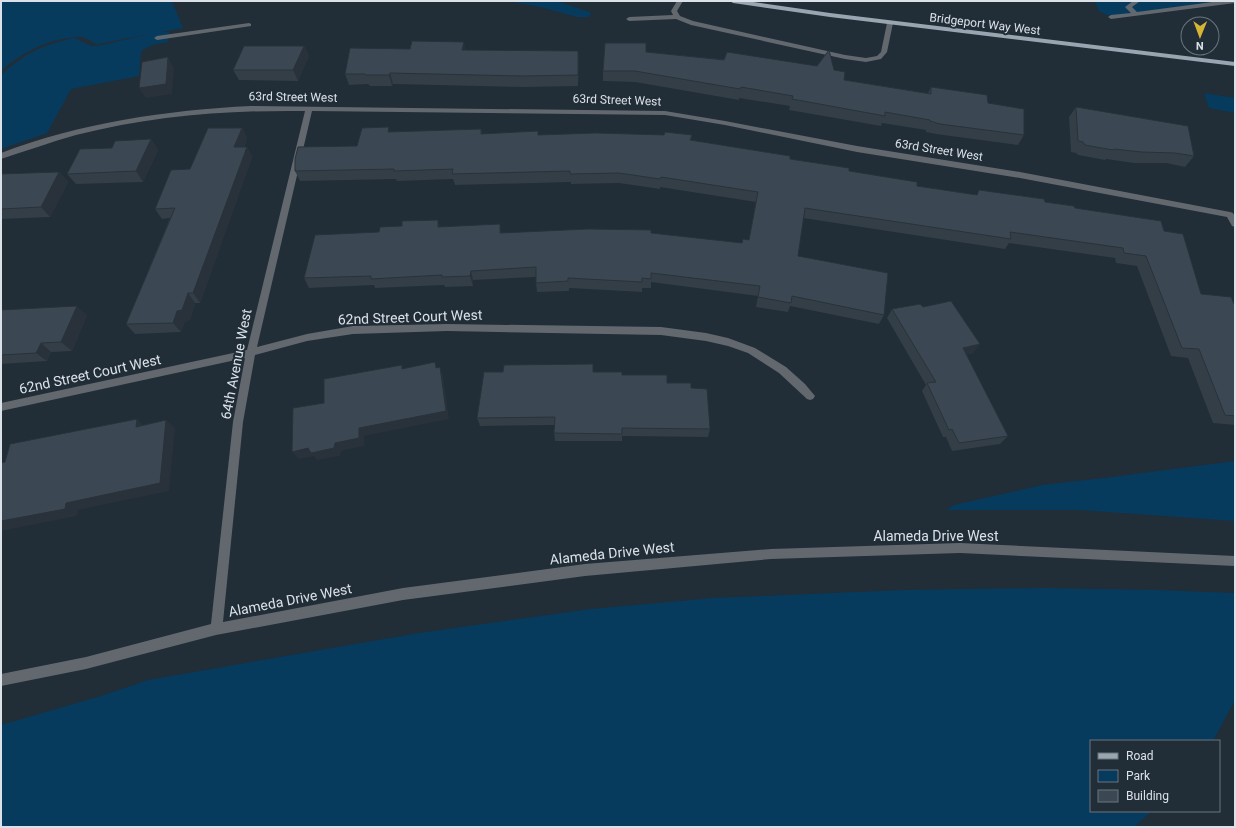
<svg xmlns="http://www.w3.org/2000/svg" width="1236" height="828" viewBox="0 0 1236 828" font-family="Roboto,sans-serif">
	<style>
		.green { fill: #063b5e }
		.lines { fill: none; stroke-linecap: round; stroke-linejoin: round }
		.minor { fill: #62686e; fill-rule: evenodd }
		.major { fill: #99a5b0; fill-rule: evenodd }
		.wall { fill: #333e47 }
		.shaded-wall { fill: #29323a }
		.building { fill: #3b4853; stroke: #29323a }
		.labels { text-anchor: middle; stroke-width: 4; stroke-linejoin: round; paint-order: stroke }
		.far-street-label { font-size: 12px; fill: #dae1e8; stroke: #212d37 }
		.street-label { font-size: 14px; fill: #dae1e8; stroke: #212d37 }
	</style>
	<rect width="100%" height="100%" fill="#212d37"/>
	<g class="green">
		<path d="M1,1H172L183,28L162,32H169L168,42L152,45L141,51L139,76L71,89L47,133L1,149V75C27,52 42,45 75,38L91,46L103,45L149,34L98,44C91,43 88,38 82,37C78,36 73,38 69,38C43,41 20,54 1,71Z"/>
		<polygon points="508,1 556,1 590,12 591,15 588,17 577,17 544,8"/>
		<polygon points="1094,1 1235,1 1111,17 1099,11"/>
		<polygon points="1204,93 1235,98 1235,113 1209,108"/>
		<polygon points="1235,461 1235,521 1080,510 946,510 954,505 1042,485 1112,477"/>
		<polygon points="1044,588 1157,590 1235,593 1235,700 1213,741 1091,741 1091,811 1152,811 1134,827 1,827 1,725 101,696 148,680 419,633 591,609 713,598 905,590"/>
	</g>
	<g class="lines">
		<g class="minor">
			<polygon points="677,1 683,1 677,11 680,16 693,21 845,55 866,58 877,56 881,52 887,23 890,21 893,23 887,52 881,59 866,62 845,59 691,25 676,19 629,21 626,19 629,17 673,15 671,11"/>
			<polygon points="1133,1 1140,1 1132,7 1137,12 1220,1 1235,1 1235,3 1111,19 1108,17 1111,15 1131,13 1125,7"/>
			<polygon points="249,23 251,24 251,26 157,40 154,38 157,36"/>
			<path d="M251,106L665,111L725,121L857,146L1020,172L1230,212L1233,213L1235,217V227L1232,226L1227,217L1020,178L857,152L725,125L665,115L312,111L257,347L307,334L353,326L447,324L661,327L706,333L728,338L755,348L786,367L805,384L815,396L813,399L810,400L807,399L779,373L748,353L728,346L706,341L661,335L447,331L353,334L307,341L255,355L243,422L223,622L403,588L585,564L771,549L960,543L1235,556V566L960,553L771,559L585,576L403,600L216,635L86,669L1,686V674L86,657L211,624L233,422L245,358L1,411V403L247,350L305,111C226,110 153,116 76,135C51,142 26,151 1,159V153C80,123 167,110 251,106Z"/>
		</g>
		<polygon class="major" points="730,1 746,1 830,13 1235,62 1235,66 830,17 733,3"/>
	</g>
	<g class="wall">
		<polygon points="304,46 309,56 298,81 239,80 233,70"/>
		<polygon points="465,50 578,51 579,61 578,86 524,87 393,84 392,86 370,86 368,84 349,85 345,74"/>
		<polygon points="646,52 834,70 844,80 928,93 931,87 988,103 1024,135 1018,145 936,134 926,132 926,130 882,123 881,126 789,110 790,106 739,98 739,100 635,82 603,81 603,71"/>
		<polygon points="1076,107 1194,156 1185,167 1166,163 1134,163 1106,159 1105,160 1078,155 1076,153 1071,152 1069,117"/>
		<polygon points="242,128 247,138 244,147 247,147 252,157 200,303 195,303 190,320 185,321 181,332 135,334 126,324 170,218 162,219 155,209 190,169"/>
		<polygon points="481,129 482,134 538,131 538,135 692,135 691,141 849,171 917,186 977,195 1045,202 1075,208 1164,231 1201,294 1235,304 1235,425 1213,423 1188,358 1171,356 1137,266 1116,263 1115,258 1009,243 1005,249 803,218 798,256 884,315 879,324 790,306 788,312 756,307 758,296 651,282 651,288 642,288 642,292 569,288 569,291 537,292 536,283 536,277 473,280 473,286 445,287 444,285 375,288 374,285 309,288 304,278 379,232 440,227 502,233 651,233 742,243 749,240 756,202 660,187 660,189 619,183 571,184 571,182 455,185 453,179 397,181 396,179 300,181 295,171 390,132"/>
		<polygon points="151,139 158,150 143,182 76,184 67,174 112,148"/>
		<polygon points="59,172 68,182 50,217 1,219 1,174"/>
		<polygon points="923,307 980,344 973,353 966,355 1008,436 1000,444 952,451 946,437 943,437 922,391 926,385 887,318 892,309"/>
		<polygon points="1,310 87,315 72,351 51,352 47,361 1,364"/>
		<polygon points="593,364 593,372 622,375 667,383 691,388 710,429 708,437 622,436 622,441 555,441 554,433 554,425 480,426 477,418 503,372"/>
	</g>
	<g class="shaded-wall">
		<polygon points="464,42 466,52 462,50"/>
		<polygon points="304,46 309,56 298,81 293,70"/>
		<polygon points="578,51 579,61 578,86"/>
		<polygon points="168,57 174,68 172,94 146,98 139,88"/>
		<polygon points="390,73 393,84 392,86 389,75"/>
		<polygon points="242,128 247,138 240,157 234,147"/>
		<polygon points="151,139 158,150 143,182 136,171"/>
		<polygon points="247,147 252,157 200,303 193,293"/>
		<polygon points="59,172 68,182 50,217 41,207"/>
		<polygon points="438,220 441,230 438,227"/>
		<polygon points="500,224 502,234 500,233"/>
		<polygon points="471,271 473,280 473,286 470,276"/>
		<polygon points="188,293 195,303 190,320 185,321 181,332 173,323 177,311"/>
		<polygon points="77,306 87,315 72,351 61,342"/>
		<polygon points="41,343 51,352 47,361 36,353"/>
		<polygon points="980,344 973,353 956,357 963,348"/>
		<polygon points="440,367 443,376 449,419 364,436 364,446 341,451 340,456 317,460 314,456 299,459 292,452 335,443 359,428"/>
		<polygon points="137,419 146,427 136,427"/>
		<polygon points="166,420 175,428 169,491 78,510 77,516 1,531 1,521"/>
	</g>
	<g class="building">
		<polygon points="412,41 464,42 462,50 578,51 578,75 522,76 390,73 389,75 366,75 365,74 345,74 350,48 410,49"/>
		<polygon points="605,43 646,43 646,52 724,60 727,52 817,66 829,50 834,70 845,72 844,80 931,94 931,87 987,95 988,103 1024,109 1024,135 940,124 930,121 930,120 885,112 885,116 792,99 793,96 741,87 740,89 635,71 603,71"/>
		<polygon points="244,46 304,46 293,70 233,70"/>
		<polygon points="168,57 166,84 139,88 142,62"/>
		<polygon points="1076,107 1188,126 1194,156 1175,153 1142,152 1114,149 1113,150 1085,145 1083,142 1078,141"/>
		<polygon points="389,127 388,132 481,129 481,134 538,131 538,135 596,133 664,135 665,132 692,135 690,140 790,156 790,159 849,168 849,171 917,182 917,186 977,195 979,190 1044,199 1045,202 1074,206 1075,208 1161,221 1164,231 1183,234 1201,294 1231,297 1234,304 1235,304 1235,416 1225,415 1199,349 1182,348 1146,256 1124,253 1123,248 1010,232 1011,239 805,208 798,256 888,273 884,315 792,296 791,303 758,297 760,286 651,273 651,279 642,278 642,282 568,278 568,281 536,283 536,267 471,271 470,276 442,277 442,275 371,279 371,276 304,278 315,235 379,232 380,227 402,226 402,221 438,220 438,227 500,224 500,233 588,229 651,230 651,233 742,243 743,239 749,240 758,192 661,177 660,179 619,173 570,174 570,171 452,174 453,169 394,171 394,169 295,171 295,159 298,147 357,146 362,128"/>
		<polygon points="208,128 242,128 234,147 247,147 193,293 188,293 182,310 177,311 173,323 126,324 175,208 155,209 171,170 190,169"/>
		<polygon points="151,139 136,171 67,174 80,149 112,148 115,141"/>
		<polygon points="59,172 41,207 1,209 1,174"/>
		<polygon points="951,301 980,344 963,348 1008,436 959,443 952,429 949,430 927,383 936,382 892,309 920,304 923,307"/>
		<polygon points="77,306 61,342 41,343 36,353 1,355 1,310"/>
		<polygon points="435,362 436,368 440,367 446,411 359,428 359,438 335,443 334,448 311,453 308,448 292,452 293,408 324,403 324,379 402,365 402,369"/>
		<polygon points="593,364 593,372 622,372 622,375 667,375 667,383 691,383 691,388 707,389 710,429 622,428 622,434 554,433 555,417 477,418 484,372 503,372 504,365"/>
		<polygon points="137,419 136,427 166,420 160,483 66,503 65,509 1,521 1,463 5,462 10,444"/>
	</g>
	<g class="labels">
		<g class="far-street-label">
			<text transform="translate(985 24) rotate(7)" y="4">Bridgeport Way West</text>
			<text transform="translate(293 97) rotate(1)" y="4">63rd Street West</text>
			<text transform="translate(617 100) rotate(2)" y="4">63rd Street West</text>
			<text transform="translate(939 150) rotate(9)" y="4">63rd Street West</text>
		</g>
		<g class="street-label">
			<text transform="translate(410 317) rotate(-2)" y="5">62nd Street Court West</text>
			<text transform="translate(236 364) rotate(-79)" y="5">64th Avenue West</text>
			<text transform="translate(90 374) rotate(-12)" y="5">62nd Street Court West</text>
			<text x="936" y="541">Alameda Drive West</text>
			<text transform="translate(612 553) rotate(-6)" y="5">Alameda Drive West</text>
			<text transform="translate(290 600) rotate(-11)" y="5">Alameda Drive West</text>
		</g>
	</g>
	<rect width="1236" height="828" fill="none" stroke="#dae1e8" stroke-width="4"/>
	<rect x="1090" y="740" width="130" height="72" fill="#212d37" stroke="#6b757e"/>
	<rect x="1098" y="753" width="20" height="6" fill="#99a5b0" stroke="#6b757e"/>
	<text x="1126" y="760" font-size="12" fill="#dae1e8">Road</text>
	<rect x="1098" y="770" width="20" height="12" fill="#063b5e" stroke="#6b757e"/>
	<text x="1126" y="780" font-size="12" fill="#dae1e8">Park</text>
	<rect x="1098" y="790" width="20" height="12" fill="#3b4853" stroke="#6b757e"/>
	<text x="1126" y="800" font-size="12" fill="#dae1e8">Building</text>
	<g transform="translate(1200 36) rotate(181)"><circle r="19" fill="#212d37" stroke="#6b757e"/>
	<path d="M0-3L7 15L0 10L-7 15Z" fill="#d5b535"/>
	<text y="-6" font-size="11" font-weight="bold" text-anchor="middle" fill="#dae1e8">N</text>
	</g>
</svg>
